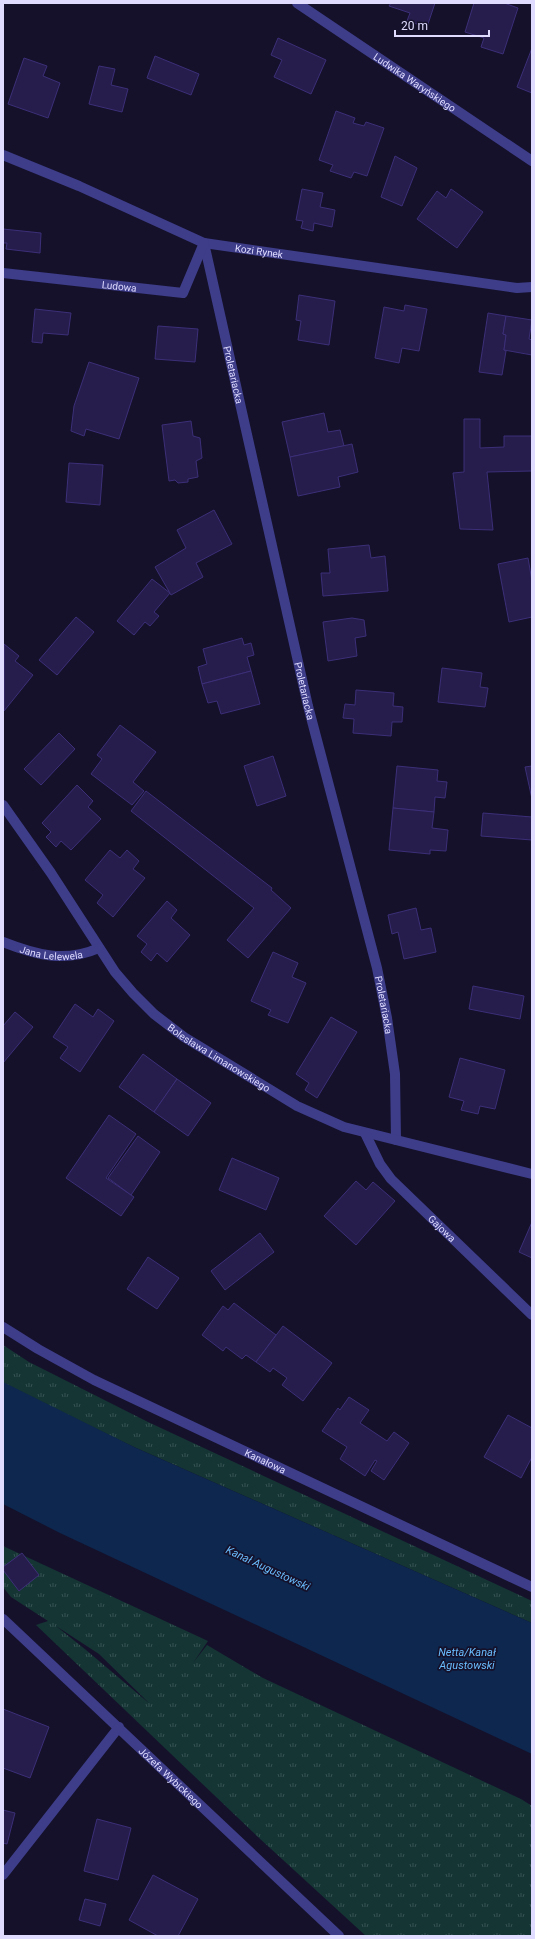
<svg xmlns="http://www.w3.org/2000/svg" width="535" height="1939" viewBox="0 0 535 1939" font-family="Roboto,sans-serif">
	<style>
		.grass { fill: url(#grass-tufts); fill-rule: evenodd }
		.water { fill: #0d274e }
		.building { fill: #261d4c; stroke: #3c2f78 }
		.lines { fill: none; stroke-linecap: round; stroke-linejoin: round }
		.minor { stroke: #3e3d8a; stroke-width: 10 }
		.labels { text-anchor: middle; stroke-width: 3.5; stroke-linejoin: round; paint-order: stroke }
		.street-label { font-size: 10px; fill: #dfdcff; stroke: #15112b }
		.water-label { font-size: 11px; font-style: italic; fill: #6abdfe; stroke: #15112b }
	</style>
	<defs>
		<pattern id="grass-tufts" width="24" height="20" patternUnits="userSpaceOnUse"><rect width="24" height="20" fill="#143533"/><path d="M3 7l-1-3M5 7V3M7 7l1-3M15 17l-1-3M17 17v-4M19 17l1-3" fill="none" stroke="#365252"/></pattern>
	</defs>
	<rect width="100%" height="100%" fill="#15112b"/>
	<g class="grass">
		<polygon points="3,1345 29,1362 148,1422 532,1601 532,1623 134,1447 9,1387 3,1382"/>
		<path d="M3,1546L208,1641L193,1663L207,1645L263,1678L521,1799L532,1806V1936H366L258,1837L36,1625L48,1621L11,1597L3,1587ZM56,1626L99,1654L150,1704L86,1650Z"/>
	</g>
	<polygon class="water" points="3,1382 134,1447 532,1623 532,1754 60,1533 3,1504"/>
	<g class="building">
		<polygon points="391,3 435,3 427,27 407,21 410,13 389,6"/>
		<polygon points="474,3 504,3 518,8 503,54 481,47 484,38 465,32"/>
		<polygon points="278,38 326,60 311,94 274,77 282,60 271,55"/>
		<polygon points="532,48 532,93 517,87"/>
		<polygon points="155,56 199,74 191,95 147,78"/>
		<polygon points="24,58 47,66 43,76 60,83 48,118 8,104"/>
		<polygon points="99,66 115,69 111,85 128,89 122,112 89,104"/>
		<polygon points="336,111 355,118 353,123 364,126 366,122 384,128 367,176 354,172 351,178 330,171 333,165 319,160"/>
		<polygon points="395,156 417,168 402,206 381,197"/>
		<polygon points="302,189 323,193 320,207 335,210 332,227 314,223 313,231 301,228 303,221 296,220"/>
		<polygon points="451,189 483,212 457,248 417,219 437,191 446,198"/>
		<polygon points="3,229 41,233 40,253 6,249 7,243 3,243"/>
		<polygon points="299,295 335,301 329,345 298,340 301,321 296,320"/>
		<polygon points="405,305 427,309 419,351 402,348 399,363 375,358 384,307 404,311"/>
		<polygon points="35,309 71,313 68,335 43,333 42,343 32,342"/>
		<polygon points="488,313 506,316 503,334 506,335 504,350 506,351 502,375 479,372"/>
		<polygon points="506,316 532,320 529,339 532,340 532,355 504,350 506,335 503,334"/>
		<polygon points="158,326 198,329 195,362 155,359"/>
		<polygon points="89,362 139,378 119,439 86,429 84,436 71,431 74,406"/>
		<polygon points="324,413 328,432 340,430 344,446 290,457 282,422"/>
		<polygon points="464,419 480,419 480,448 504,447 504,436 532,436 532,471 487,472 493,530 460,529 453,473 464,472"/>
		<polygon points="191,421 193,436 200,438 202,458 196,461 198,477 188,479 188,482 178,483 175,480 169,481 162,425"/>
		<polygon points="352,444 358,472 338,477 340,487 298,496 290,457"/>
		<polygon points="69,463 103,465 100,505 66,502"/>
		<polygon points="214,510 232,544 196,563 203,577 171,595 155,567 186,548 177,530"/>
		<polygon points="369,545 371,558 385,556 388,591 323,596 321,573 330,573 328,549"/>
		<polygon points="528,558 532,581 532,617 509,622 498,564"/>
		<polygon points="152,579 170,593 154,612 159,616 150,626 145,622 134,635 117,621"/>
		<polygon points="76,617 94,632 57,675 39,660"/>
		<polygon points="352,618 364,620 366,636 355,638 357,656 328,661 323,622"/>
		<polygon points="242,638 244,645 251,643 254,655 247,657 251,671 202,684 198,667 207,664 203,649"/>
		<polygon points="4,644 19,656 15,661 33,675 4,711"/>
		<polygon points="442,668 482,673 480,687 488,688 485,707 438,702"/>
		<polygon points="251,671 260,704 221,714 217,701 208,703 202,684"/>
		<polygon points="356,690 394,693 393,706 403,707 402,722 392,722 391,736 353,733 354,719 343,718 345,704 355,705"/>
		<polygon points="120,725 156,752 133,782 144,791 132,805 91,774 102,759 97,755"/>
		<polygon points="59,733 75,749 41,785 24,769"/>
		<polygon points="273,756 286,796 257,806 244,766"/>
		<polygon points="397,766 438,770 437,781 447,782 445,798 435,797 434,812 393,808"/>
		<polygon points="532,766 532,799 525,767"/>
		<polygon points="77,785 93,801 88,807 101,819 71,850 61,841 56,847 46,837 51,832 42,823"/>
		<polygon points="146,791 272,888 271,890 291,908 248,958 227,940 254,908 131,811"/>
		<polygon points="393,808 434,812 432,828 448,830 446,851 430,850 430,854 389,850"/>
		<polygon points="483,813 532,817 532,840 481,836"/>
		<polygon points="110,850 120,858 127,850 139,861 133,869 145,878 113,917 97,903 103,895 85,880"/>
		<polygon points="167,901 177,910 171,918 190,935 167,962 157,953 151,961 141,952 147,944 137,936"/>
		<polygon points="416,908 421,930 431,928 436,952 404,959 398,932 392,934 388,915"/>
		<polygon points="273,952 298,963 292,977 306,983 288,1023 268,1015 271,1010 251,1001"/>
		<polygon points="473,986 524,996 520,1019 469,1009"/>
		<polygon points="75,1004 93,1017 98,1009 114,1021 80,1072 60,1058 68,1047 53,1037"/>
		<polygon points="15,1012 33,1027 3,1063 3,1026"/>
		<polygon points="331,1017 357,1032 317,1098 305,1090 309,1083 296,1074"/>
		<polygon points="143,1054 177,1079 154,1112 119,1087"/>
		<polygon points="460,1058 505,1070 495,1109 480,1106 478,1114 461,1110 464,1101 449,1097"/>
		<polygon points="177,1079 211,1103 188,1136 154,1112"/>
		<polygon points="109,1115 136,1134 106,1178 134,1197 121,1216 66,1178"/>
		<polygon points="138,1136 160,1152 131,1195 108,1178"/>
		<polygon points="232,1158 279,1178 266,1210 219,1190"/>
		<polygon points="356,1181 366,1190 373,1182 395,1201 356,1245 324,1216"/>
		<polygon points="532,1222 532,1258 519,1252"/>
		<polygon points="260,1233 274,1252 225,1290 211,1271"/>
		<polygon points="148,1257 179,1278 157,1309 127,1289"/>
		<polygon points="234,1303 276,1335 256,1362 246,1355 242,1359 226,1347 223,1351 202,1335 223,1306 228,1310"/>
		<polygon points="283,1326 332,1363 303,1401 282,1385 287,1378 273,1368 270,1372 256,1362"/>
		<polygon points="349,1397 369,1410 360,1423 387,1441 394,1432 409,1443 384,1480 371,1471 377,1461 375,1460 365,1476 340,1459 347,1447 322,1431 338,1408 340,1410"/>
		<polygon points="508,1415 532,1428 532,1457 521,1478 484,1457"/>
		<polygon points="22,1553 39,1575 19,1591 3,1570 3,1567"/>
		<polygon points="3,1709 49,1727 30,1778 3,1768"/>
		<polygon points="3,1810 15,1813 7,1844 3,1843"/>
		<polygon points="97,1819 131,1828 118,1880 84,1871"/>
		<polygon points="153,1875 198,1899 178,1936 158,1936 129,1920"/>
		<polygon points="85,1899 106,1904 100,1926 79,1920"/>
	</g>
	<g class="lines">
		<g class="minor">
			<path id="s1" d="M297,3L532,161"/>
			<path id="s2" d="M3,155L79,186L204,243L517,288L532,287"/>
			<path id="s3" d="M204,243L308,706L377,968L387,1018L395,1074L396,1140"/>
			<path id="s4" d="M3,273L183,293L204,243"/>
			<path id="s5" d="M3,805L51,873L115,972L133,993L154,1014L184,1037L297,1106L344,1127L532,1174"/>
			<path id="s6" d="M3,942C36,955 65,963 99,948"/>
			<path id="s7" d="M365,1133L380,1164L391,1179L532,1315"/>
			<path id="s8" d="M3,1327L38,1349L94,1380L532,1587"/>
			<path id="s9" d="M3,1619L339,1936"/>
			<polyline points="3,1875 119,1727"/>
		</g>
	</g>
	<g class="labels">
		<g class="street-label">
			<text dy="4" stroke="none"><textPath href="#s1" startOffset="142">Ludwika Waryńskiego</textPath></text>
			<text dy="4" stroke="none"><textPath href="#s2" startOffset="275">Kozi Rynek</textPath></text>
			<text dy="4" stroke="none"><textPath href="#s4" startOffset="117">Ludowa</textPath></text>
			<text dy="4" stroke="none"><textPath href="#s3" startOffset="135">Proletariacka</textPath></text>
			<text dy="4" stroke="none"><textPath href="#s3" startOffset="459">Proletariacka</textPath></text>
			<text dy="4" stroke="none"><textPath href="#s6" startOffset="50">Jana Lelewela</textPath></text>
			<text dy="4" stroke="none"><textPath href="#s3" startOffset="783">Proletariacka</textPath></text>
			<text dy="4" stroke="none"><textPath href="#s5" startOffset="337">Bolesława Limanowskiego</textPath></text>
			<text dy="4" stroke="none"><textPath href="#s7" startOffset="124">Gajowa</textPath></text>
			<text dy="4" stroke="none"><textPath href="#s8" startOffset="295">Kanałowa</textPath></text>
			<text dy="4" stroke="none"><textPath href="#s9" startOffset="231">Józefa Wybickiego</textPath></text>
		</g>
		<g class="water-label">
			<text transform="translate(268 1568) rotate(25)" y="4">Kanał Augustowski</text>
			<text x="467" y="1656">Netta/Kanał<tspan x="467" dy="13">Agustowski</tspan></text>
		</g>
	</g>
	<rect width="535" height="1939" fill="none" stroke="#dfdcff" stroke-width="8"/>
	<path d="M395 30v6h94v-6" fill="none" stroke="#dfdcff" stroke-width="2"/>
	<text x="401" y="30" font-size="12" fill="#dfdcff" stroke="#15112b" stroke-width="3" paint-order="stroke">20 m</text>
</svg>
